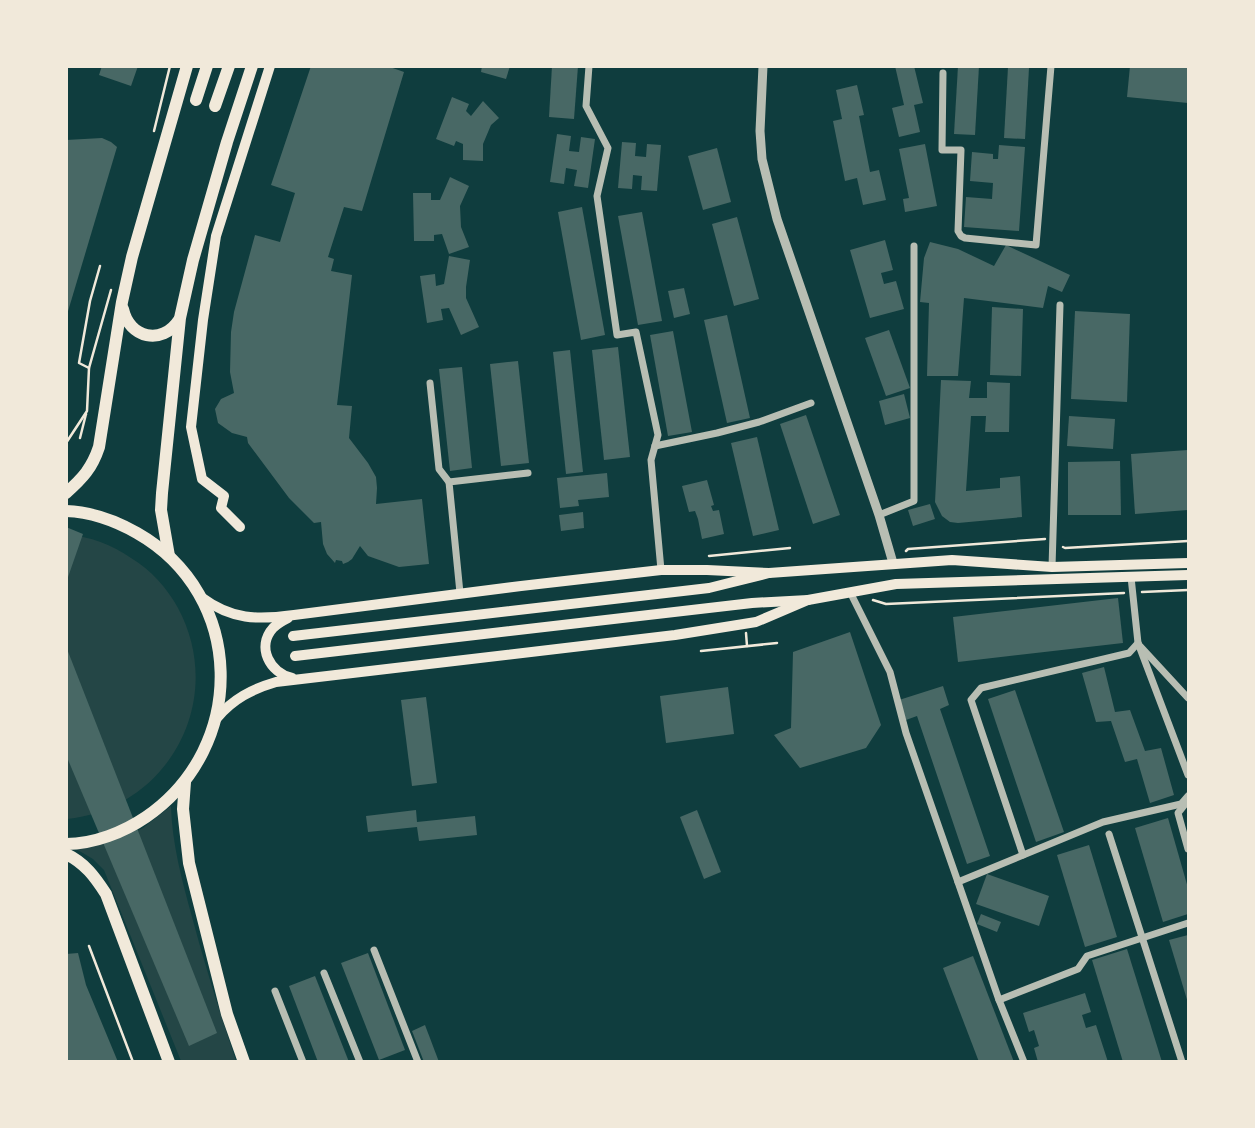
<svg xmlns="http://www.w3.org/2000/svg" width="1255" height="1128" viewBox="0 0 1255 1128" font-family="'Titillium Web',sans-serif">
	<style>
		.green { fill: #244646 }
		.building { fill: #486865 }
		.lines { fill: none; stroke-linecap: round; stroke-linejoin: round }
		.path { stroke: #f1e9da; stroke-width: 2.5 }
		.minor { stroke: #b8beb3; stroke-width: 7 }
		.tertiary { stroke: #b8beb3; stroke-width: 9 }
		.secondary { stroke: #f1e9da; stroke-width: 10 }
		.primary { stroke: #f1e9da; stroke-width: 10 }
		.trunk { stroke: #f1e9da; stroke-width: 12 }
	</style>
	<rect width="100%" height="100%" fill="#0f3d3e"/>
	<g class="green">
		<path d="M67,535C90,536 112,545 131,558C151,570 167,588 178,608C227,699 169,808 67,819Z"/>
		<path d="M171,806C172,844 182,880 192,917C205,966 220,1013 236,1061H181L104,870L93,859L76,849L120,839L143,828Z"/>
	</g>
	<g class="building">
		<polygon points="102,66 138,66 131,86 99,75"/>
		<polygon points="311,66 387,66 404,72 362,211 344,207 328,257 334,259 331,271 352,275 337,405 352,406 349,438 368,463 376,477 377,488 376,504 422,499 429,564 399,567 368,556 360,546 352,559 348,562 343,564 342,561 336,560 335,563 327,554 323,544 321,522 314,523 289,498 248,443 247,437 232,433 218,423 215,409 221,399 234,393 230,372 231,332 234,312 255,235 280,242 295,193 271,185"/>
		<polygon points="482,66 510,66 506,79 481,72"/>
		<polygon points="552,66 578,66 574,119 549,117"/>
		<polygon points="895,66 914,66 923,103 914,105 920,132 899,137 892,108 904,105"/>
		<polygon points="958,66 979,66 975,135 954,134"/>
		<polygon points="1130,66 1188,66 1188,103 1127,97"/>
		<polygon points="1008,67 1029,68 1025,139 1004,138"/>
		<polygon points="857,85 864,115 859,116 870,172 879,170 886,200 863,205 857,178 845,181 833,121 842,119 836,90"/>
		<polygon points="452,97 469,104 466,111 471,116 483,101 499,118 491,125 483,144 483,161 463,160 463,144 456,141 454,146 436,139"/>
		<polygon points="557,134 571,136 569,151 579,152 581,137 595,139 588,188 574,186 577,170 566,168 564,184 550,182"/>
		<polygon points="102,138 111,142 117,147 66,318 66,140"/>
		<polygon points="622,142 636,143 635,156 646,157 647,144 661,145 657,191 641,190 642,176 633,175 632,189 618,188"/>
		<polygon points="925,144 937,206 905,212 903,199 909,198 899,149"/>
		<polygon points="999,145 1025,147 1019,231 964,227 966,197 992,199 993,183 970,181 972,152 993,154 993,159 998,159"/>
		<polygon points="717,148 731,202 703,210 688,156"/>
		<polygon points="450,177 469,186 460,206 461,227 469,247 449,254 442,234 434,235 434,241 414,241 413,193 431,193 431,200 440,200"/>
		<polygon points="582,207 605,335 581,340 558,212"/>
		<polygon points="642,212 662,321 638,325 618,216"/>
		<polygon points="737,217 759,299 734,306 712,224"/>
		<polygon points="885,240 893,270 881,273 884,284 896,281 904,309 870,318 850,250"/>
		<polygon points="930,242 958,249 994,266 1006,245 1070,275 1062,292 1048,286 1043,308 964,298 958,376 927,376 929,303 920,302 924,258"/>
		<polygon points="449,256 470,260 466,287 466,298 479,327 461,335 449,308 441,309 443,320 427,323 420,276 435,274 436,286 444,284"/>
		<polygon points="684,288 690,314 674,318 668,291"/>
		<polygon points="992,307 1023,309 1021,376 990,375"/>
		<polygon points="1075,311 1130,314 1127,402 1071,399"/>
		<polygon points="727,315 750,418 727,423 704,320"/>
		<polygon points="889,330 910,388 886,396 865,338"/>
		<polygon points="673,331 692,432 668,436 650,335"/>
		<polygon points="618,347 630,457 604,460 592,350"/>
		<polygon points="570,350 583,472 566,474 553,352"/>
		<polygon points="518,361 529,463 501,466 490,364"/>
		<polygon points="462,367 472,468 450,471 439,369"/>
		<polygon points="941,380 971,381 969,398 987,398 987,382 1010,383 1009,432 985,432 986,416 971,416 966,491 1000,488 1000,478 1020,476 1022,517 958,523 950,522 942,516 935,502"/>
		<polygon points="904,394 910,418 885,425 879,401"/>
		<polygon points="806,415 840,515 813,524 780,424"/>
		<polygon points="1069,416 1115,419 1113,449 1067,446"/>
		<polygon points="757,437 779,530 753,536 731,443"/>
		<polygon points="1188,450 1188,510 1135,514 1131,454"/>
		<polygon points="1120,461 1121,515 1068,515 1068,462"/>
		<polygon points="607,473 609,497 578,500 579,506 560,508 557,478"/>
		<polygon points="707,480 714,505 711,506 713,511 719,510 724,534 702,539 698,519 695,511 689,512 682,486"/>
		<polygon points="930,504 935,519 913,526 908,510"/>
		<polygon points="583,512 584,528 561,531 559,515"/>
		<polygon points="66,527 83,534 67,580 66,580"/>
		<polygon points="1118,598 1123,643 958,662 953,617"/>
		<polygon points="850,632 881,725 866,748 800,768 774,735 791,728 793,652"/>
		<polygon points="67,649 217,1033 189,1046 66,755"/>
		<polygon points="1104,667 1115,712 1130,710 1145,751 1161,748 1174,795 1150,803 1137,759 1125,762 1111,721 1096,722 1082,673"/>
		<polygon points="943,686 949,705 940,709 990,856 967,864 917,716 906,720 899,700"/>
		<polygon points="728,687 734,734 666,743 660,696"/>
		<polygon points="1015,690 1064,832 1036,842 988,699"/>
		<polygon points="426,697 437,783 412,786 401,700"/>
		<polygon points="416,810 417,822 475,816 477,835 419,841 417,827 368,832 366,816"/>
		<polygon points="697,810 721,872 704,879 680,817"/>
		<polygon points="1168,818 1188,888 1188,914 1163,922 1135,828"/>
		<polygon points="1089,845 1117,937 1085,947 1057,855"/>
		<polygon points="987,874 1049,896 1039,926 976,904"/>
		<polygon points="981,914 1001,922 997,932 977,924"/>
		<polygon points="1188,935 1188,1003 1169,940"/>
		<polygon points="1127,949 1162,1062 1123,1062 1092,960"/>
		<polygon points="78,953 86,985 118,1062 66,1062 66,954"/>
		<polygon points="368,953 405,1050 379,1060 341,963"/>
		<polygon points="973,956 1014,1062 979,1062 943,968"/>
		<polygon points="315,976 349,1062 318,1062 289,986"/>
		<polygon points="1085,993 1091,1012 1082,1015 1086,1028 1096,1025 1108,1062 1038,1062 1034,1048 1039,1046 1034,1030 1029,1032 1023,1013"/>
		<polygon points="425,1025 439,1062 424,1062 412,1031"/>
	</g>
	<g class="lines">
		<g class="path">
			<polyline points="154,131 170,66"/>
			<polyline points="89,368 79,363 90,301 100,266"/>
			<polyline points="80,438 86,414"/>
			<polyline points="66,443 87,411 89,368 111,290"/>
			<polyline points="1063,547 1065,548 1188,541"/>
			<polyline points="906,551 908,549 1045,539"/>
			<polyline points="709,556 790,548"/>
			<polyline points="1142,592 1188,590"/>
			<polyline points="873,600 886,604 1124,593"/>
			<polyline points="746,633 747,646"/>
			<polyline points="701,651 777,643"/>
			<polyline points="89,946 133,1062"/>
		</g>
		<g class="minor">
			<polyline points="589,66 586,106 608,148 597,196 617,335 636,332 658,435 651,460 661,570"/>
			<polyline points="943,73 942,150 961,150 958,231 961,236 965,238 1036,245 1051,66"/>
			<polyline points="430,383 439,469 449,482"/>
			<polyline points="655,446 717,433 759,422 811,403"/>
			<polyline points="879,515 914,501 914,246"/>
			<polyline points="1052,567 1060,305"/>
			<polyline points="1131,577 1138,643 1188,775"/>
			<polyline points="850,592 890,672 906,733 958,882"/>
			<polyline points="460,593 449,482 528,473"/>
			<polyline points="1140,646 1188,698"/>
			<polyline points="1186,803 1178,813 1188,849"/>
			<polyline points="1109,834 1182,1062"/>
			<polyline points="1023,855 971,700 981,688 1129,653 1138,643"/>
			<polyline points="374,950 418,1062"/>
			<polyline points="324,973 360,1062"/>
			<polyline points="275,991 303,1062"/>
			<polyline points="999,1000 1078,969 1087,956 1188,923"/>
			<polyline points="1024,1062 999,1000 958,882 1103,822 1181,804 1188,796"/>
		</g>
		<polyline class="tertiary" points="763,66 760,131 762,159 777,219 879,515 893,563"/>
		<g class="secondary">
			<path d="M201,597C232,620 257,620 294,615L521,586L661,570H707L769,573L952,560L1052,567L1188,563"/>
			<path d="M288,618C282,621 277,624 273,628C256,647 270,673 292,678"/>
			<path d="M217,718C233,699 252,689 276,682L675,635L756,622L808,600L896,584L1188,575"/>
		</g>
		<g class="primary">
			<polyline points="240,527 221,508 224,496 202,479 191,427 203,320 216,236 270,66"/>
			<polyline points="293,636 709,588 769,573"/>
			<polyline points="295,656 752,603 808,600"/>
		</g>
		<g class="trunk">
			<polyline points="196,100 207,66"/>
			<polyline points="215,106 229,66"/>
			<path d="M123,309C129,338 162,346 179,320"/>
			<path d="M66,493C83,478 92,468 99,447L122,302L132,257L187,66"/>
			<path d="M66,511C91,512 116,521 137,533C246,595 248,747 146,817C124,832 94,844 66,844"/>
			<polyline points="169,556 161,510 162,493 180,318 193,260 227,142 252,66"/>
			<polyline points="185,782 183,809 189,863 227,1014 244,1062"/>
			<path d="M66,854C85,863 95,877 106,894L169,1062"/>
		</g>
	</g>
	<rect width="1255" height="1128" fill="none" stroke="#f1e9da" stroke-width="136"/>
</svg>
